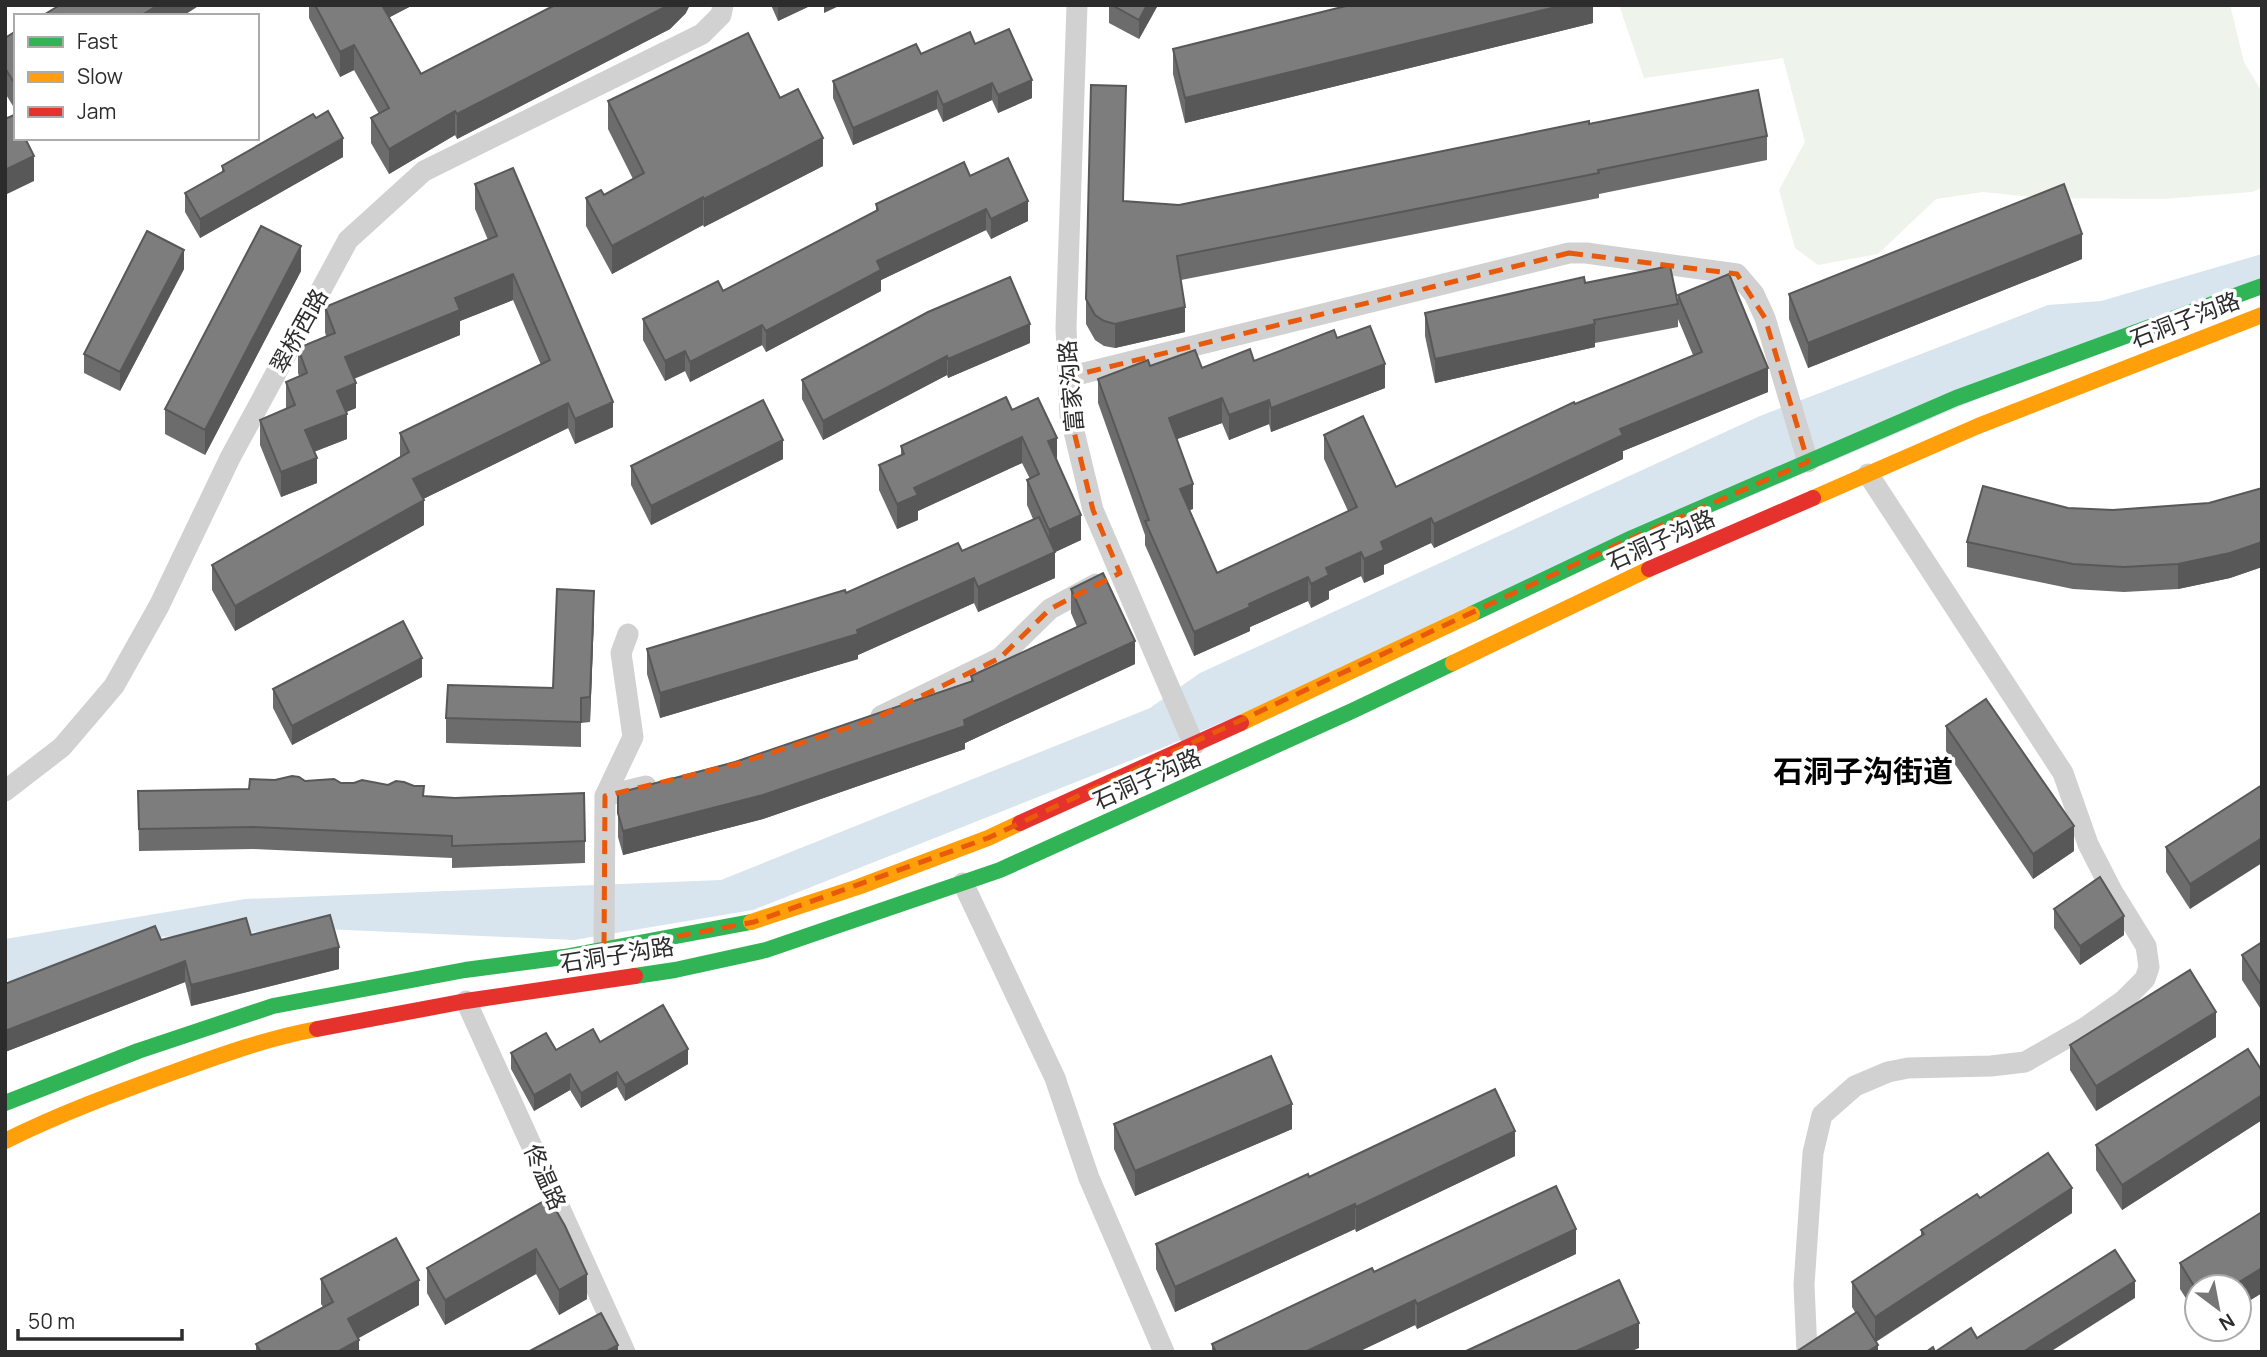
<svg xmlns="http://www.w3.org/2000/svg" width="2267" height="1357" viewBox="0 0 2267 1357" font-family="Manrope,'Noto Sans SC',sans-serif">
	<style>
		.green { fill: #eef3eb }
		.water { fill: #d8e5ee }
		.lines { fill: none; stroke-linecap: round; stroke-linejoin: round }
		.street { stroke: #d1d1d1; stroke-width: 21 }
		.fast { stroke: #30b455; stroke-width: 16 }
		.slow { stroke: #ff9f0a; stroke-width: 16 }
		.jam { stroke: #e5322d; stroke-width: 16 }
		.wall { fill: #6c6c6c }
		.shaded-wall { fill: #585858 }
		.building { fill: #7d7d7d; stroke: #585858; stroke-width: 2 }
		.marked { fill: none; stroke: #e8590c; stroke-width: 5; stroke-dasharray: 14 9; stroke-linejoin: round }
		.labels { text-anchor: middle; stroke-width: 7; stroke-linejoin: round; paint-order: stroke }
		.street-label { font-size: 23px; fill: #2c2c2c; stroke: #fff }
		.district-label { font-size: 30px; font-weight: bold; fill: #000; stroke: #fff }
	</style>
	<rect width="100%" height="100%" fill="#fff"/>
	<polygon class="green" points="1619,5 2230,5 2244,62 2262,92 2262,188 2252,192 2163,199 2041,198 1983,192 1936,199 1878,254 1818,265 1795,248 1779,190 1805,142 1783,58 1644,78"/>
	<polygon class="water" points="2262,254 2262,277 1162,748 753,910 574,940 325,929 139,938 9,982 5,976 5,939 245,899 721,880 1150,708 1200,673 1760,416 2048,305 2101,301"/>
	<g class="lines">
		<g class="street">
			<polyline points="1077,5 1066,328 1070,415 1093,510 1194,745"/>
			<polyline points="1068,377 1569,253 1586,253 1737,274 1754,294 1765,318 1808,462"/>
			<polyline points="881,716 1000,658 1050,609 1096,584"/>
			<polyline points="5,791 62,747 114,686 159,606 230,458 348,240 424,171 702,34 721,15 723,5"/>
			<polyline points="605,796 646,786"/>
			<polyline points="963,883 1055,1078 1089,1178 1164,1352"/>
			<polyline points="604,950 605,796 633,737 621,653 628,634"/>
			<polyline points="466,1001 625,1352"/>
			<polyline points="1807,1352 1804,1285 1813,1153 1822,1115 1855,1086 1888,1072 1908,1068 1991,1066 2025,1062 2086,1027 2124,1000 2145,979 2149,967 2146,946 2112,891 2088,844 2063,773 1868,474"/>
		</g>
		<g class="fast">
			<polyline points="1472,614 1632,538 1956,398 2262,286"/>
			<polyline points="635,976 675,970 766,950 1000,870 1352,711 1453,663"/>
			<polyline points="5,1103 138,1051 273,1006 465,970 564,957 751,922"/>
		</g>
		<g class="slow">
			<polyline points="1813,498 1978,426 2262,315"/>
			<polyline points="1453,663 1649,569"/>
			<polyline points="1241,723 1472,614"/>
			<polyline points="751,922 858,887 988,838 1020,823"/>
			<path d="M5,1141C59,1114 116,1093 174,1072C221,1055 268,1038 317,1029"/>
		</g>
		<g class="jam">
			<polyline points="1649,569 1813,498"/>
			<polyline points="1020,823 1241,723"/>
			<polyline points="317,1029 466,1001 635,976"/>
		</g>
	</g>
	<g class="wall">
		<polygon points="309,5 413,5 390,17 390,19 421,74 686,13 670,29 457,139 455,135 389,174 371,143 371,118 379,114 354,70 340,77 309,18"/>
		<polygon points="771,5 812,5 778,21"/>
		<polygon points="1109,5 1158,5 1139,39 1109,23"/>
		<polygon points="1593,5 1593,23 1185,123 1173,74 1173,49"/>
		<polygon points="16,31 16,111 5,93 5,38"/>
		<polygon points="975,44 1032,98 998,113 992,100 943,122 937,109 853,145 833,98 833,81 921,54"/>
		<polygon points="780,98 823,166 704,227 703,225 612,274 586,226 586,198 604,195 633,179 608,129 608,101"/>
		<polygon points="1589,124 1767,136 1767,160 1599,194 1599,198 1181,280 1185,332 1115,348 1104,346 1095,340 1086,324 1086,299 1124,201 1179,205"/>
		<polygon points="343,157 200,238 185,212 185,193 222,172 222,166"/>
		<polygon points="970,176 1028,221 991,239 986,230 881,280 881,291 766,352 762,345 690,382 685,371 665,381 643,340 643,319 723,291 876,212 876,204"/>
		<polygon points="475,184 613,427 575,444 568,428 423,499 424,525 235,631 212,590 212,565 400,458 400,433 541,365 513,300 460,321 460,335 354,379 356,408 346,412 347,439 314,452 317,483 281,497 260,445 260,420 286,409 286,382 299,376 298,373 298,348 326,336 325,332 325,307 488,240 475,209"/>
		<polygon points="2082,259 1808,368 1789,319 1789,294"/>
		<polygon points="184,269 120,391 84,373 84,354"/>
		<polygon points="301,271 205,455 165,434 165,409"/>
		<polygon points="1585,283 1678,304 1678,327 1595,343 1595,347 1435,383 1425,336 1425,313"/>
		<polygon points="1678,295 1768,392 1623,451 1623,459 1434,548 1431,543 1384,565 1384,574 1364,583 1361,576 1329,591 1329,599 1311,608 1308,601 1250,627 1250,631 1194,656 1145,545 1145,535 1098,403 1098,379 1150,366 1202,368 1254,361 1337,338 1385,388 1271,432 1269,424 1229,440 1222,423 1177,439 1193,509 1189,510 1217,573 1348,511 1324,459 1324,435 1396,487 1575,404 1693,355 1678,319"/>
		<polygon points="1030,343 948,378 947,375 823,440 802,399 802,380"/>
		<polygon points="1012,410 1057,460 1081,540 1055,552 1055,578 978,612 974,603 858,655 858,659 660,718 647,674 647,649 846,593 962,551 1033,519 1027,505 1027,480 1030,479 1022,463 918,511 918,520 897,529 879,490 879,465 901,455 901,446"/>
		<polygon points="783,459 651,525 631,485 631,466"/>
		<polygon points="2262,488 2262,567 2230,578 2178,589 2124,592 2073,589 1967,567 1967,542 2068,508 2113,510 2209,503"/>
		<polygon points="1071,589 1135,664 965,743 965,749 763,819 623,855 618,837 618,793 735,762 971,681 971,676 1077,627 1071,613"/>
		<polygon points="594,616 590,722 581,723 581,747 446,743 446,718 553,688"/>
		<polygon points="422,677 292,745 273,708 273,689"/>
		<polygon points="1946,726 2074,851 2033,879 1946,751"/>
		<polygon points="305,781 341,783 424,796 585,841 585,863 452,868 452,858 253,849 139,851 138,791 249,789"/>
		<polygon points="2262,785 2190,909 2166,872 2166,847"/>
		<polygon points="2054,909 2124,935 2080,965 2054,928"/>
		<polygon points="251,935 339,969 191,1006 185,982 5,1052 5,984 161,940"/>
		<polygon points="2262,942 2262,1011 2242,980 2242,955"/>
		<polygon points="2216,1037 2096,1111 2070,1070 2070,1045"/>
		<polygon points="600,1042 688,1064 625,1101 617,1087 581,1108 570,1090 534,1111 511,1069 511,1053 556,1050"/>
		<polygon points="2262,1071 2262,1120 2122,1210 2096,1170 2096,1145"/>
		<polygon points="1114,1124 1292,1129 1135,1196 1114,1149"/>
		<polygon points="1515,1156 1356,1232 1355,1229 1175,1312 1156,1269 1156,1244 1309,1177"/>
		<polygon points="1980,1198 2072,1213 1876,1342 1878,1352 1852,1307 1852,1282 1921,1236 1921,1230"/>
		<polygon points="2262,1212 2262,1293 2239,1307 2239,1287 2197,1287 2197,1316 2180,1289 2180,1263"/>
		<polygon points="565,1226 587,1299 559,1315 536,1274 445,1325 427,1293 427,1268"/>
		<polygon points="1576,1254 1417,1329 1415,1325 1358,1352 1212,1352 1212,1344"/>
		<polygon points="321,1279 419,1305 358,1338 359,1352 256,1352 256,1344 323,1307 321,1304"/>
	</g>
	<g class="shaded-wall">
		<polygon points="158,5 200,5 183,16 140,16"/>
		<polygon points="382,5 413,5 390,17 390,24"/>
		<polygon points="669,5 690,5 686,13 670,29 457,139 457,114"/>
		<polygon points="778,5 812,5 778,21"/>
		<polygon points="824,5 841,5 824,13"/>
		<polygon points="1147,5 1158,5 1139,39 1139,20"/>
		<polygon points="1564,5 1593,5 1593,23 1185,123 1185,98"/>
		<polygon points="354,45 354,70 340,77 340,52"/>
		<polygon points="1032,80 1032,98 998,113 998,95"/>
		<polygon points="992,83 992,100 943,122 943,105"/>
		<polygon points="937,91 937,109 853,145 853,128"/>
		<polygon points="455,111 455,135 389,174 389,149"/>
		<polygon points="343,138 343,157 200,238 200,219"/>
		<polygon points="823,138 823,166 704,227 704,199"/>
		<polygon points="34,156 34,181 5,195 5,170"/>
		<polygon points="703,197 703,225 612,274 612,246"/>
		<polygon points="1028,201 1028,221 991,239 991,219"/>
		<polygon points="986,209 986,230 881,280 881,291 766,352 766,331 877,261"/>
		<polygon points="2082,234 2082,259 1808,368 1808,343"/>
		<polygon points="301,246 301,271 205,455 205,430"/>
		<polygon points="184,250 184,269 120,391 120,372"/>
		<polygon points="513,274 513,300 460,321 460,335 345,382 345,357 455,298"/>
		<polygon points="1185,307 1185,332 1115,348 1115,324"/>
		<polygon points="1030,324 1030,343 948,378 948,359"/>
		<polygon points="1595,324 1595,347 1435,383 1435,359"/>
		<polygon points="762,325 762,345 690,382 690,362"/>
		<polygon points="685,351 685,371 665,381 665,361"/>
		<polygon points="947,356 947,375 823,440 823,421"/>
		<polygon points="1385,364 1385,388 1271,432 1271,408"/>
		<polygon points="1768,368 1768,392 1623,451 1623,459 1434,548 1434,524 1620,429"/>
		<polygon points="356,383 356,408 337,416 337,391"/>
		<polygon points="1222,398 1222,423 1169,442 1169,418"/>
		<polygon points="1269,400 1269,424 1229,440 1229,415"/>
		<polygon points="613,402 613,427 575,444 575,419"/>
		<polygon points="568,403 568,428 413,504 413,479"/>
		<polygon points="347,414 347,439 305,455 305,430"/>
		<polygon points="1022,437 1022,463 918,511 918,520 897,529 897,504 914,488"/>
		<polygon points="1057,438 1057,463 1048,441"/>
		<polygon points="783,440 783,459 651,525 651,506"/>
		<polygon points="317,458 317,483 281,497 281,472"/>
		<polygon points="1193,484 1193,509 1180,513 1180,489"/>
		<polygon points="424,500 424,525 235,631 235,606"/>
		<polygon points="1081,515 1081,540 1049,555 1049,530"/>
		<polygon points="1431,518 1431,543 1384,565 1384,574 1364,583 1364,559 1381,542"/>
		<polygon points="2262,542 2262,567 2230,578 2178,589 2178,564"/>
		<polygon points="1055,552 1055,578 978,612 978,587"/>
		<polygon points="1361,552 1361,576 1329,591 1329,599 1311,608 1311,584 1326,568"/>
		<polygon points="1308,577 1308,601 1250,627 1250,631 1194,656 1194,632 1249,604"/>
		<polygon points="974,578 974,603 858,655 858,659 660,718 660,693 857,630"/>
		<polygon points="594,591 594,616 590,722 590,697"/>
		<polygon points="1135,641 1135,664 965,743 965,749 763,819 623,855 623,831 964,720"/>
		<polygon points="422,658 422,677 292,745 292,726"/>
		<polygon points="2074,826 2074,851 2033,879 2033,854"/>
		<polygon points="2262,838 2262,863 2190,909 2190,884"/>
		<polygon points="2124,916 2124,935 2080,965 2080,946"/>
		<polygon points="339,947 339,969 191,1006 191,985"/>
		<polygon points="185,961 185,982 5,1052 5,1031"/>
		<polygon points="2216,1012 2216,1037 2096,1111 2096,1086"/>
		<polygon points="688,1049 688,1064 625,1101 625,1085"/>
		<polygon points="617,1072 617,1087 581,1108 581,1093"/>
		<polygon points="570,1074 570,1090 534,1111 534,1095"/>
		<polygon points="2262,1095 2262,1120 2122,1210 2122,1185"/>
		<polygon points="1292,1104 1292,1129 1135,1196 1135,1171"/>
		<polygon points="1515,1131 1515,1156 1356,1232 1356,1207"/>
		<polygon points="2072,1188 2072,1213 1875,1342 1875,1317"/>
		<polygon points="1355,1204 1355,1229 1175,1312 1175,1287"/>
		<polygon points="1576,1229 1576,1254 1417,1329 1417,1304"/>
		<polygon points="536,1249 536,1274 445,1325 445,1300"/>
		<polygon points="2262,1268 2262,1293 2239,1307 2239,1287 2231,1287"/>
		<polygon points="587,1274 587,1299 559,1315 559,1290"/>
		<polygon points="419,1280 419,1305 348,1344 348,1319"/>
		<polygon points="2135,1281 2135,1298 2050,1352 2023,1352"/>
		<polygon points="1415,1300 1415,1325 1358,1352 1305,1352"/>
		<polygon points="1639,1323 1639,1348 1630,1352 1574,1352"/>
		<polygon points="359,1340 359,1352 337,1352"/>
		<polygon points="618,1345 618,1352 605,1352"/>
		<polygon points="1878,1345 1878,1352 1867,1352"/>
	</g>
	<g class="building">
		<polygon points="60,5 158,5 140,16 42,16"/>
		<polygon points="315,5 382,5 421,74 555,5 669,5 457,114 455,111 389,149 371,118 389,108 354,45 340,52"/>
		<polygon points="1112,5 1147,5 1139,20"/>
		<polygon points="1350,5 1564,5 1185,98 1173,49"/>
		<polygon points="1009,29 1032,80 998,95 992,83 943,105 937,91 853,128 833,81 916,44 921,54 970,32 975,44"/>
		<polygon points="16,31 16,86 5,68 5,38"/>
		<polygon points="748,33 780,98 798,89 823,138 704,199 703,197 612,246 586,198 601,190 604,195 644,173 608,101"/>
		<polygon points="1091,85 1126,86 1123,201 1179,205 1589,121 1589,124 1758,90 1767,136 1598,170 1599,173 1177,256 1185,307 1115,324 1104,321 1095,315 1086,299"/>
		<polygon points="328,111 343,138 200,219 185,193 224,171 222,166 313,114 316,118"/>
		<polygon points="14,115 16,118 16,138 25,138 34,156 5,170 5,119"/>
		<polygon points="1008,158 1028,201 991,219 986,209 877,261 881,270 766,331 762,325 690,362 685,351 665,361 643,319 718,281 723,291 878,210 876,204 964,162 970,176"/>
		<polygon points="513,168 613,402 575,419 568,403 413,479 424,500 235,606 212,565 409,452 400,433 550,360 513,274 455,298 460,310 345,357 356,383 337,391 347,414 305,430 317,458 281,472 260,420 295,405 286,382 307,373 298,348 335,333 325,307 497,236 475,184"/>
		<polygon points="2064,184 2082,234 1808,343 1789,294"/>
		<polygon points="261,226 301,246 205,430 165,409"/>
		<polygon points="147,231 184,250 120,372 84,354"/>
		<polygon points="1670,266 1678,304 1594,320 1595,324 1435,359 1425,313 1584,277 1585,283"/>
		<polygon points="1729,274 1768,368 1620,429 1623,435 1434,524 1431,518 1381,542 1384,550 1364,559 1361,552 1326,568 1329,575 1311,584 1308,577 1249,604 1250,607 1194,632 1145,521 1149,520 1098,379 1148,360 1150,366 1195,350 1202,368 1250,349 1254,361 1334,330 1337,338 1370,326 1385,364 1271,408 1269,400 1229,415 1222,398 1169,418 1193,484 1180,489 1217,573 1357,507 1324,435 1363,416 1396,487 1574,402 1575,404 1702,352 1678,295"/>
		<polygon points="1010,277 1030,324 948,359 947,356 823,421 802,380 928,312"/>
		<polygon points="1006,397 1012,410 1038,398 1057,438 1048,441 1081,515 1049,530 1027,480 1039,474 1022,437 914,488 918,495 897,504 879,465 904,454 901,446"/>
		<polygon points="763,400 783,440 651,506 631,466"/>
		<polygon points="1983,486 2068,508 2113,510 2209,503 2262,488 2262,542 2230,553 2178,564 2124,567 2073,564 1967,542"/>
		<polygon points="1039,517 1055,552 978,587 974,578 857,630 858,634 660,693 647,649 845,590 846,593 958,543 962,551"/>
		<polygon points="1103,573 1135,641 964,720 965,726 763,795 623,831 618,813 618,793 735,762 973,681 971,676 1086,623 1071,589"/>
		<polygon points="557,589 594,591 590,697 581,698 581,722 446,718 448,685 553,688"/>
		<polygon points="403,621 422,658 292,726 273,689"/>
		<polygon points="1986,699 2074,826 2033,854 1946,726"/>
		<polygon points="292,776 299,777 305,781 334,779 341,783 354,783 362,780 388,785 396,781 404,782 414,786 424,786 423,796 455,798 584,793 585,841 452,846 452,836 253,827 139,829 138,791 249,789 250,779 275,780"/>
		<polygon points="2262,785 2262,838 2190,884 2166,847"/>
		<polygon points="2100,877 2124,916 2080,946 2054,909"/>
		<polygon points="330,915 339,947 191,985 185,961 5,1031 5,984 155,926 161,940 246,918 251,935"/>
		<polygon points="2262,942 2262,986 2242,955"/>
		<polygon points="2190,970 2216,1012 2096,1086 2070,1045"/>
		<polygon points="663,1005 688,1049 625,1085 617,1072 581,1093 570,1074 534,1095 511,1053 546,1033 556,1050 593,1029 600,1042"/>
		<polygon points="2248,1049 2262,1071 2262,1095 2122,1185 2096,1145"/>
		<polygon points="1271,1056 1292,1104 1135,1171 1114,1124"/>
		<polygon points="1495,1089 1515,1131 1356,1207 1355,1204 1175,1287 1156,1244 1308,1174 1309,1177"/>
		<polygon points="2048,1153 2072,1188 1875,1317 1852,1282 1924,1234 1921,1230 1977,1194 1980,1198"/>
		<polygon points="1556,1186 1576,1229 1417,1304 1415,1300 1305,1352 1216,1352 1212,1344 1372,1268 1374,1272"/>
		<polygon points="549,1198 565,1226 587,1274 559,1290 536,1249 445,1300 427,1268"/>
		<polygon points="2262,1212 2262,1268 2231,1287 2197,1287 2197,1291 2180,1263"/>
		<polygon points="396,1238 419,1280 348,1319 359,1340 337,1352 261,1352 256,1344 333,1302 321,1279"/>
		<polygon points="2115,1250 2135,1281 2023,1352 1935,1352 1971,1328 1977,1338"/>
		<polygon points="1619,1280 1639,1323 1574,1352 1464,1352"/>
		<polygon points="1857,1312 1878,1345 1867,1352 1796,1352"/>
		<polygon points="601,1313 618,1345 605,1352 528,1352"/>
		<polygon points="1933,1347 1935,1352 1926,1352"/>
	</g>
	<path class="marked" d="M1569,253L1737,274L1765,318L1808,462L1632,538L988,838L754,922L604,950L605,796L737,764L872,720L1000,658L1050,609L1120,573L1093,510L1070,415L1068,377Z"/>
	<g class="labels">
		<g class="street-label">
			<text transform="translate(2185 320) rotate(-21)" y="8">石洞子沟路</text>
			<text transform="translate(299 331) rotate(-61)" y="8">翠桥西路</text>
			<text transform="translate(1071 386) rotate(-95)" y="8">富家沟路</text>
			<text transform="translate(1661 540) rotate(-24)" y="8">石洞子沟路</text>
			<text transform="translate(1147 779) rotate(-24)" y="8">石洞子沟路</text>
			<text transform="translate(617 955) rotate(-9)" y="8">石洞子沟路</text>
			<text transform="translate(545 1177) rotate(66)" y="8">佟温路</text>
		</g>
		<g class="district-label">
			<text x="1863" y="782">石洞子沟街道</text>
		</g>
	</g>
	<rect width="2267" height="1357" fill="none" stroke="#2c2c2c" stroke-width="14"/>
	<rect x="14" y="14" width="245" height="126" fill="#ffffff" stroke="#ababab" stroke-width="2"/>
	<rect x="28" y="37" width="35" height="10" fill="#30b455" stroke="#ababab" stroke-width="2"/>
	<text x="77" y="49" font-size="21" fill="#2c2c2c">Fast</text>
	<rect x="28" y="72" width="35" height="10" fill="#ff9f0a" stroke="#ababab" stroke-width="2"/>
	<text x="77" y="84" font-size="21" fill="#2c2c2c">Slow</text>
	<rect x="28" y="107" width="35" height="10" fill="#e5322d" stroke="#ababab" stroke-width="2"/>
	<text x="77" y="119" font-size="21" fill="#2c2c2c">Jam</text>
	<g transform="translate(2218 1308) rotate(148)"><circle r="33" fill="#ffffff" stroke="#ababab" stroke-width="2"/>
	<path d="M0-5L12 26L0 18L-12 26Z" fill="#767676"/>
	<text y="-10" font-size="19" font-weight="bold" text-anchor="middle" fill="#2c2c2c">N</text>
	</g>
	<path d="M18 1329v10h164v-10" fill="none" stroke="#2c2c2c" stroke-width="3.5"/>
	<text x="28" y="1329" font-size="21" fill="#2c2c2c" stroke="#ffffff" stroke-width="5" paint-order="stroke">50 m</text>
</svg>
